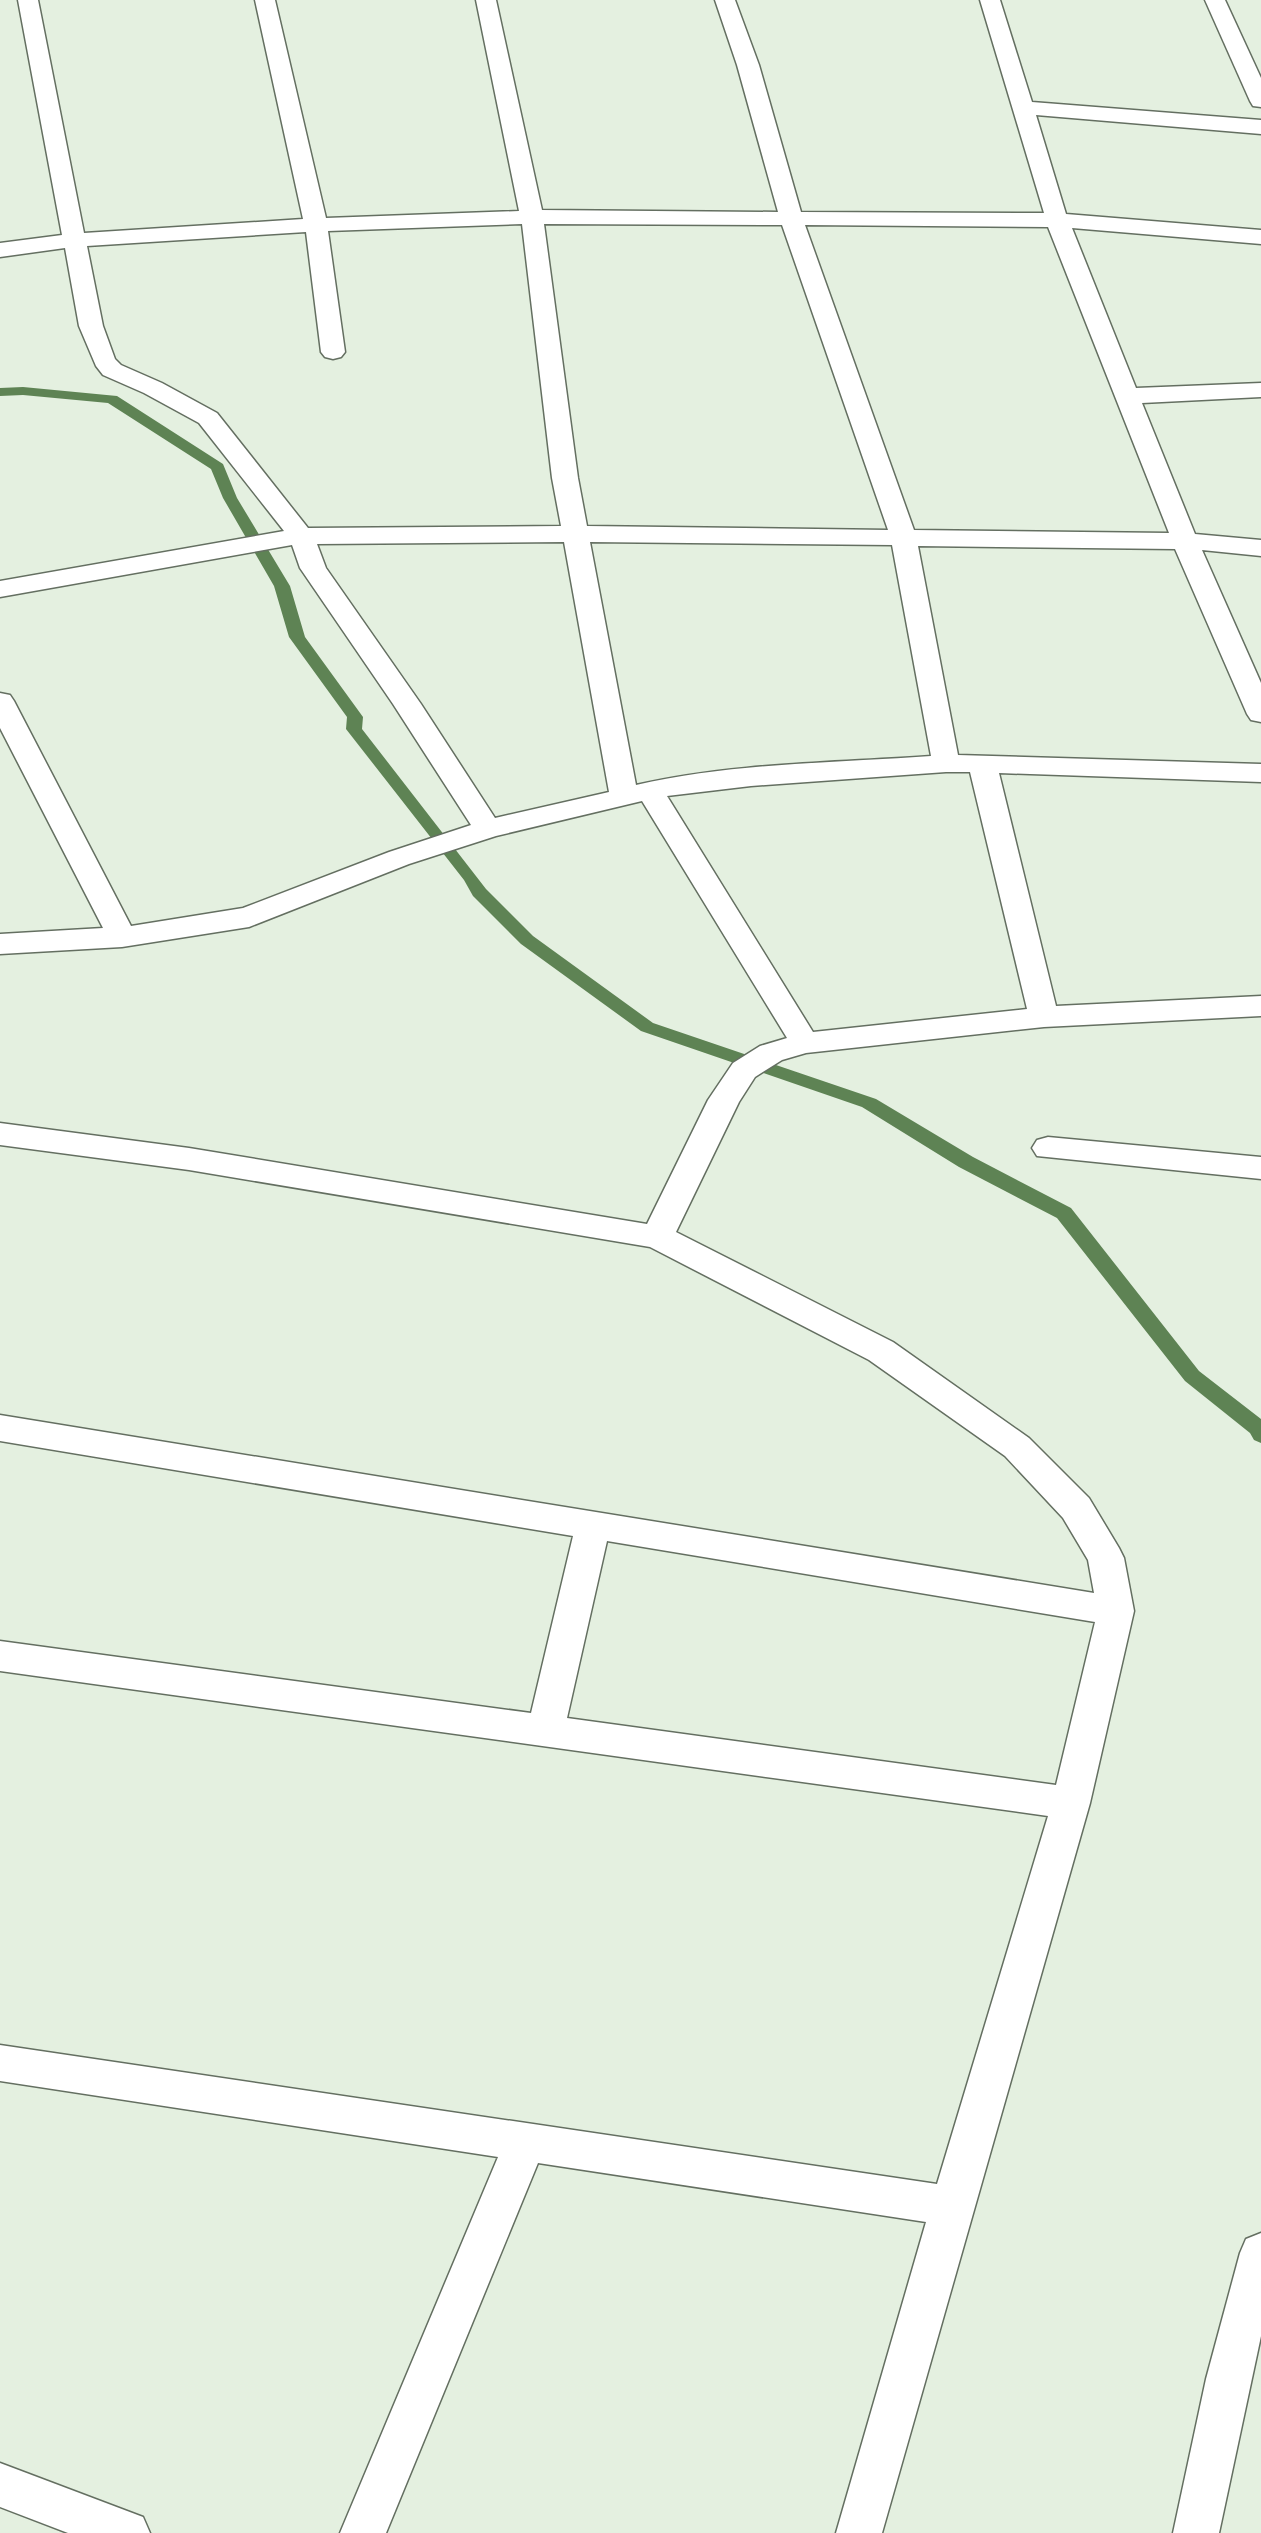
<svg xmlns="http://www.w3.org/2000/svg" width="1261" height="2533" viewBox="0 0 1261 2533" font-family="Spectral,serif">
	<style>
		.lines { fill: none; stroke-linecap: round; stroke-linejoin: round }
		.stream { fill: #5e8354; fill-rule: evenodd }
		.minor-casing { stroke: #646f61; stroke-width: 3 }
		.minor { fill: #fff; fill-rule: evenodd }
	</style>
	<rect width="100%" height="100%" fill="#e4f0e0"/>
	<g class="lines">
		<polygon class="stream" points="23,387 117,396 223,464 237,498 290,586 305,637 363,717 362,729 486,889 533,936 653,1023 876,1099 973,1157 1071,1208 1199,1371 1261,1419 1261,1443 1254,1440 1250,1433 1185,1381 1057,1218 959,1167 862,1107 641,1031 521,944 473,896 464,880 346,729 347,717 289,637 274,586 223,498 211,469 108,403 23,395 0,396 0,388"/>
		<defs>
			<g id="minor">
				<path d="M18,0H38L84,233L303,219L255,0H275L326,218L519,211L476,0H496L542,210L778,212L737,65L715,0H735L759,65L801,212L1044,213L980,0H1000L1032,102L1261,120V134L1036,115L1066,214L1261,230V244L1072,228L1136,388L1261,383V397L1142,403L1195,534L1261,540V556L1202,550L1261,683V722L1251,720L1247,714L1175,549L918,546L958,755L1261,764V782L999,773L1056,1006L1261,996V1016L1044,1027L806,1053L782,1060L755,1077L739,1102L676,1232L893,1342L1029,1438L1089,1498L1119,1548L1124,1558L1134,1611L1090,1803L882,2533H836L926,2222L538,2163L386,2533H340L498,2157L0,2081V2045L937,2184L1048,1816L0,1671V1641L531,1713L573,1536L0,1441V1415L1094,1593L1088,1560L1063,1518L1005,1456L869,1360L650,1247L189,1170L0,1145V1123L189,1148L647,1224L708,1100L733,1063L760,1046L787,1038L642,801L496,836L409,864L249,927L122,947L0,954V934L103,928L0,728V693L10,695L14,701L131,926L243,908L389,852L471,825L393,704L300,568L292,545L0,597V581L284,531L199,423L144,393L103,375L96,366L79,326L65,248L0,257V243L62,235ZM522,224L552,478L561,526L308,528L217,413L162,383L121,365L115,359L103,326L87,246L306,232L321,352L325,357L333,359L341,357L345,352L328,231ZM544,224L782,225L888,530L587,526L578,478ZM805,225L1048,227L1169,533L914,530ZM564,542L609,792L495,818L421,704L326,568L317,544ZM590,542L892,545L931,756C833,763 732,763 636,785ZM946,772H970L1027,1009L813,1032L667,796L751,786ZM607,1541L1095,1622L1056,1785L567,1718Z"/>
				<polygon points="1205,0 1225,0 1261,78 1261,107 1253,106 1250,101"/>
				<polygon points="1048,1137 1261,1157 1261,1179 1037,1156 1032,1148 1037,1140"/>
				<polygon points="1261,2233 1261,2336 1219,2533 1173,2533 1206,2379 1240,2253 1246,2239"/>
				<polygon points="0,2463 143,2517 150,2533 68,2533 0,2507"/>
			</g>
		</defs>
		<use href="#minor" class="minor-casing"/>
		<use href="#minor" class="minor"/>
	</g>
</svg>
